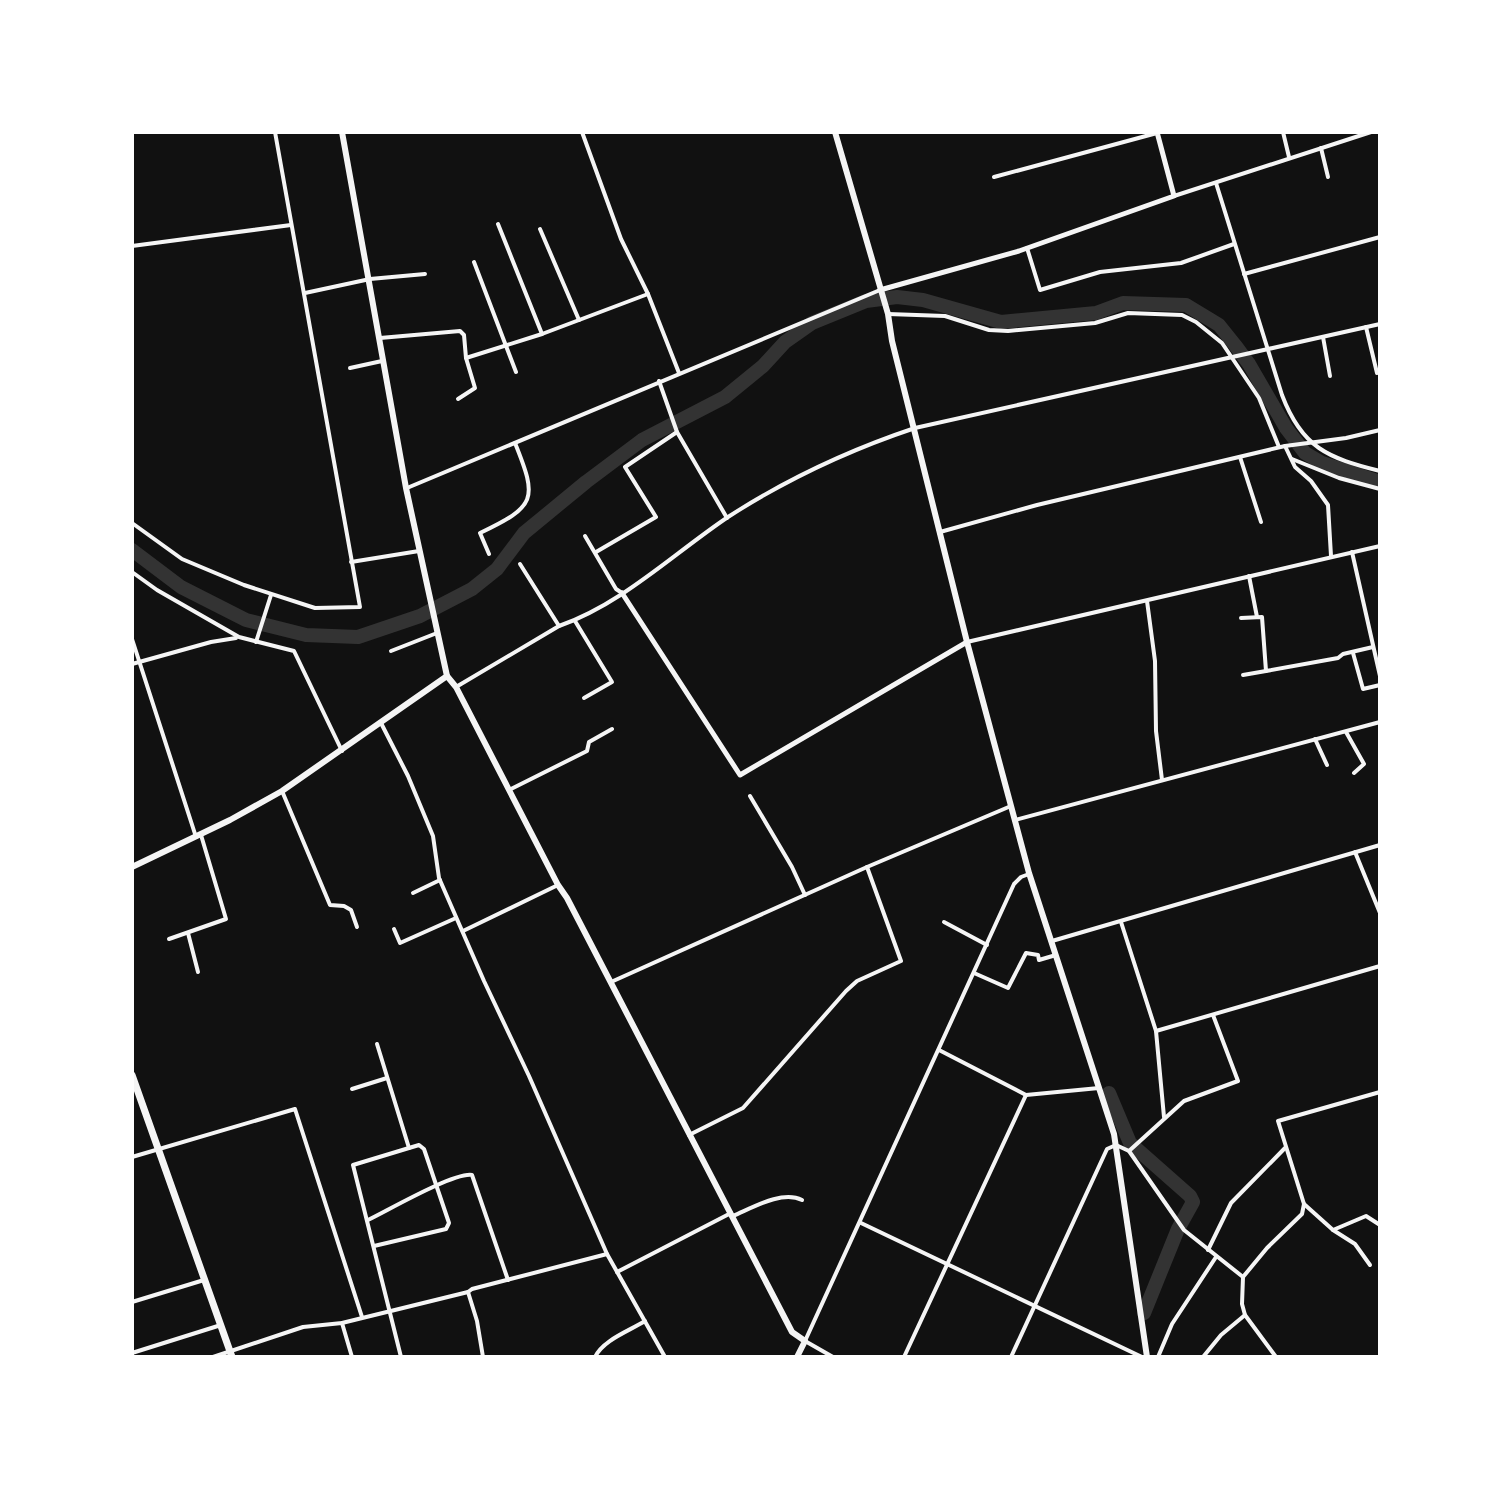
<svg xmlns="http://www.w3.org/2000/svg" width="1512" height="1489" viewBox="0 0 1512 1489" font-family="'Crimson Pro',serif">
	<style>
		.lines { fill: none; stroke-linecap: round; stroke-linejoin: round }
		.river { stroke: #333; stroke-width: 14 }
		.minor { stroke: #f5f5f5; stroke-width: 4 }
		.tertiary { stroke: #f5f5f5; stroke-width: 5 }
		.secondary { stroke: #f5f5f5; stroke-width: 6 }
		.primary { stroke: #f5f5f5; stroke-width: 6 }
		.trunk { stroke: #f5f5f5; stroke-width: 7 }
	</style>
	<rect width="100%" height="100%" fill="#111"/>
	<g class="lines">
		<g class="river">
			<polyline points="132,550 181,587 246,620 306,635 358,637 420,616 472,589 497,569 524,533 586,482 642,440 725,397 763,366 785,342 812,323 866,301 897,297 923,300 1001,322 1096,313 1123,303 1186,305 1219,325 1235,345 1249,364 1286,428 1305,453 1322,463 1380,482"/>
			<polyline points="1109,1093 1130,1143 1190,1196 1193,1202 1178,1229 1144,1313"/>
		</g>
		<g class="minor">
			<polyline points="582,132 621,239 648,294 679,373"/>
			<polyline points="1283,132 1289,157"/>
			<polyline points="1321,148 1328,177"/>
			<polyline points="994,177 1157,133"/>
			<path d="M1216,183L1282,395C1302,448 1328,458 1380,471"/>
			<polyline points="1174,196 1371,132"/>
			<polyline points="498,224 542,334"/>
			<polyline points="540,229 579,320"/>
			<polyline points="132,246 291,225"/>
			<polyline points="1027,248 1040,290 1100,272 1181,263 1234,244"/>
			<polyline points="474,262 516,372"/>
			<polyline points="1244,274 1380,237"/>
			<polyline points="305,293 370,279 425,274"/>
			<polyline points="888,314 945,316 989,330 1008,331 1095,323 1128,313 1182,315 1196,322 1222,343 1259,398 1279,447"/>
			<polyline points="1366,327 1377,373"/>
			<polyline points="1323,337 1330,376"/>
			<polyline points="380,338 460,331 464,335 466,358 475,388 458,399"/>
			<polyline points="466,358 542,334 648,294"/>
			<polyline points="350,368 382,361"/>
			<polyline points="659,381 677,432 727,518"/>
			<polyline points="1285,446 1295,467 1311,481 1328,505 1331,556"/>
			<polyline points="1240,457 1261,522"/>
			<polyline points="1292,459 1339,478 1380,489"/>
			<polyline points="407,488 880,290"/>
			<polyline points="132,523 182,559 244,585 315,608 360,607 275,132"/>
			<polyline points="940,532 1037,505 1285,446 1346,438 1380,430"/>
			<polyline points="585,536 616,589 622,593"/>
			<polyline points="596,552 656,517 625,467 677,432"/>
			<polyline points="1352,552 1380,676"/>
			<path d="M489,554L480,533C536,506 538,500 515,443"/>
			<polyline points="351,562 419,551"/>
			<polyline points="520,564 559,626"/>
			<polyline points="132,572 157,590 239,637 294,651 342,751"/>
			<polyline points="1249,576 1257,617"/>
			<polyline points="1147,601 1155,661 1156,731 1162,780"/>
			<polyline points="1241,618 1262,617 1266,671 1338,658 1343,654 1373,647"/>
			<polyline points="575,621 612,682 584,698"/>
			<polyline points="132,639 196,837"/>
			<polyline points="256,642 271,595"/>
			<polyline points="967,642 1380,546"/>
			<polyline points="391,651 437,633"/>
			<polyline points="1353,653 1363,689 1380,685"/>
			<polyline points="132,664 211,642 236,638"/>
			<polyline points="1243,675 1266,671"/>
			<path d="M456,687L559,626C622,604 673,554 728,517C787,479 849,450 915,428L1380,324"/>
			<polyline points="381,723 408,776 433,836 439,878 484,981 529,1076 607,1254 665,1357"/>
			<polyline points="1346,732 1364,764 1354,773"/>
			<polyline points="1315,739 1327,765"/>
			<polyline points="509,790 587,751 589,742 612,729"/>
			<polyline points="282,791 330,905 344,906 351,910 357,927"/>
			<polyline points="750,796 792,867 805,895"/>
			<polyline points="1015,820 1380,722"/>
			<polyline points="1355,852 1380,913"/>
			<polyline points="413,893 440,880"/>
			<polyline points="944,922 987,945"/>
			<polyline points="1121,922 1156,1031 1164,1117"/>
			<polyline points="394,929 400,943 456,918"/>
			<polyline points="463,931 558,885"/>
			<polyline points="188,933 198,972"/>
			<polyline points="169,939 226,919 201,835"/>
			<polyline points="1052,941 1380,845"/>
			<polyline points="974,973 1008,988 1026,953 1038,955 1039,960 1056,955"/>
			<polyline points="611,982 867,867 1011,806"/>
			<polyline points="1156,1031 1380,966"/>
			<polyline points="939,1050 1026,1095 1099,1088"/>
			<polyline points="352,1089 387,1078"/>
			<polyline points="689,1135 743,1108 846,991 857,981 901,961 867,867"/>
			<polyline points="1129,1151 1184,1101 1238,1081 1213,1015"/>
			<polyline points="132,1157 295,1109 362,1317"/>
			<polyline points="1304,1204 1333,1230 1366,1216 1380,1225"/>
			<path d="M733,1216C752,1208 782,1190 802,1200"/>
			<path d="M368,1220C387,1211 454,1172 472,1175L508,1280"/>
			<polyline points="861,1223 1142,1357"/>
			<polyline points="1333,1230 1355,1244 1370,1265"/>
			<polyline points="374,1246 446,1229 449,1223 424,1149 419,1145 409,1148 377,1044"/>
			<polyline points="1208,1250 1231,1203 1285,1148"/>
			<polyline points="617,1272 731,1213"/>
			<polyline points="468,1292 472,1289 607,1254"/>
			<polyline points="132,1302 204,1280"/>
			<polyline points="342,1323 352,1357"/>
			<polyline points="132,1353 221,1325"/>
			<polyline points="213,1357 303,1327 342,1323 468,1292 477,1321 483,1357"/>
			<polyline points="401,1357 353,1165 409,1148"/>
			<path d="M595,1357C603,1340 629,1331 645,1321"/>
			<polyline points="833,1357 805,1341 1014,884 1021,877 1029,874"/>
			<polyline points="904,1357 1026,1095"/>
			<polyline points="1011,1357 1107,1149 1116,1145 1129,1151 1184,1230 1243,1277"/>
			<polyline points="1158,1357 1172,1324 1216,1257"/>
			<polyline points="1203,1357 1221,1335 1245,1315"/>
			<polyline points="1276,1357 1245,1315 1242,1304 1243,1277 1267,1248 1302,1214 1304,1204 1278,1121 1380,1092"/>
		</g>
		<g class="tertiary">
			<polyline points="880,290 1019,251 1174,196 1157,132"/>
			<polyline points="622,593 740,775 967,642"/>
		</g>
		<g class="secondary">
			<polyline points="835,132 888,314 892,341 967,642 1029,873 1114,1134 1147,1357"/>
			<polyline points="447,676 456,687 558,885 567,898 792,1332 805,1341 797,1357"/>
		</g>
		<polyline class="primary" points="132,867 230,820 282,791 447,676 406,488 342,132"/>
		<polyline class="trunk" points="132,1075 232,1357"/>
	</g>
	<rect width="1512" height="1489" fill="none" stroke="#ffffff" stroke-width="268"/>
</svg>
